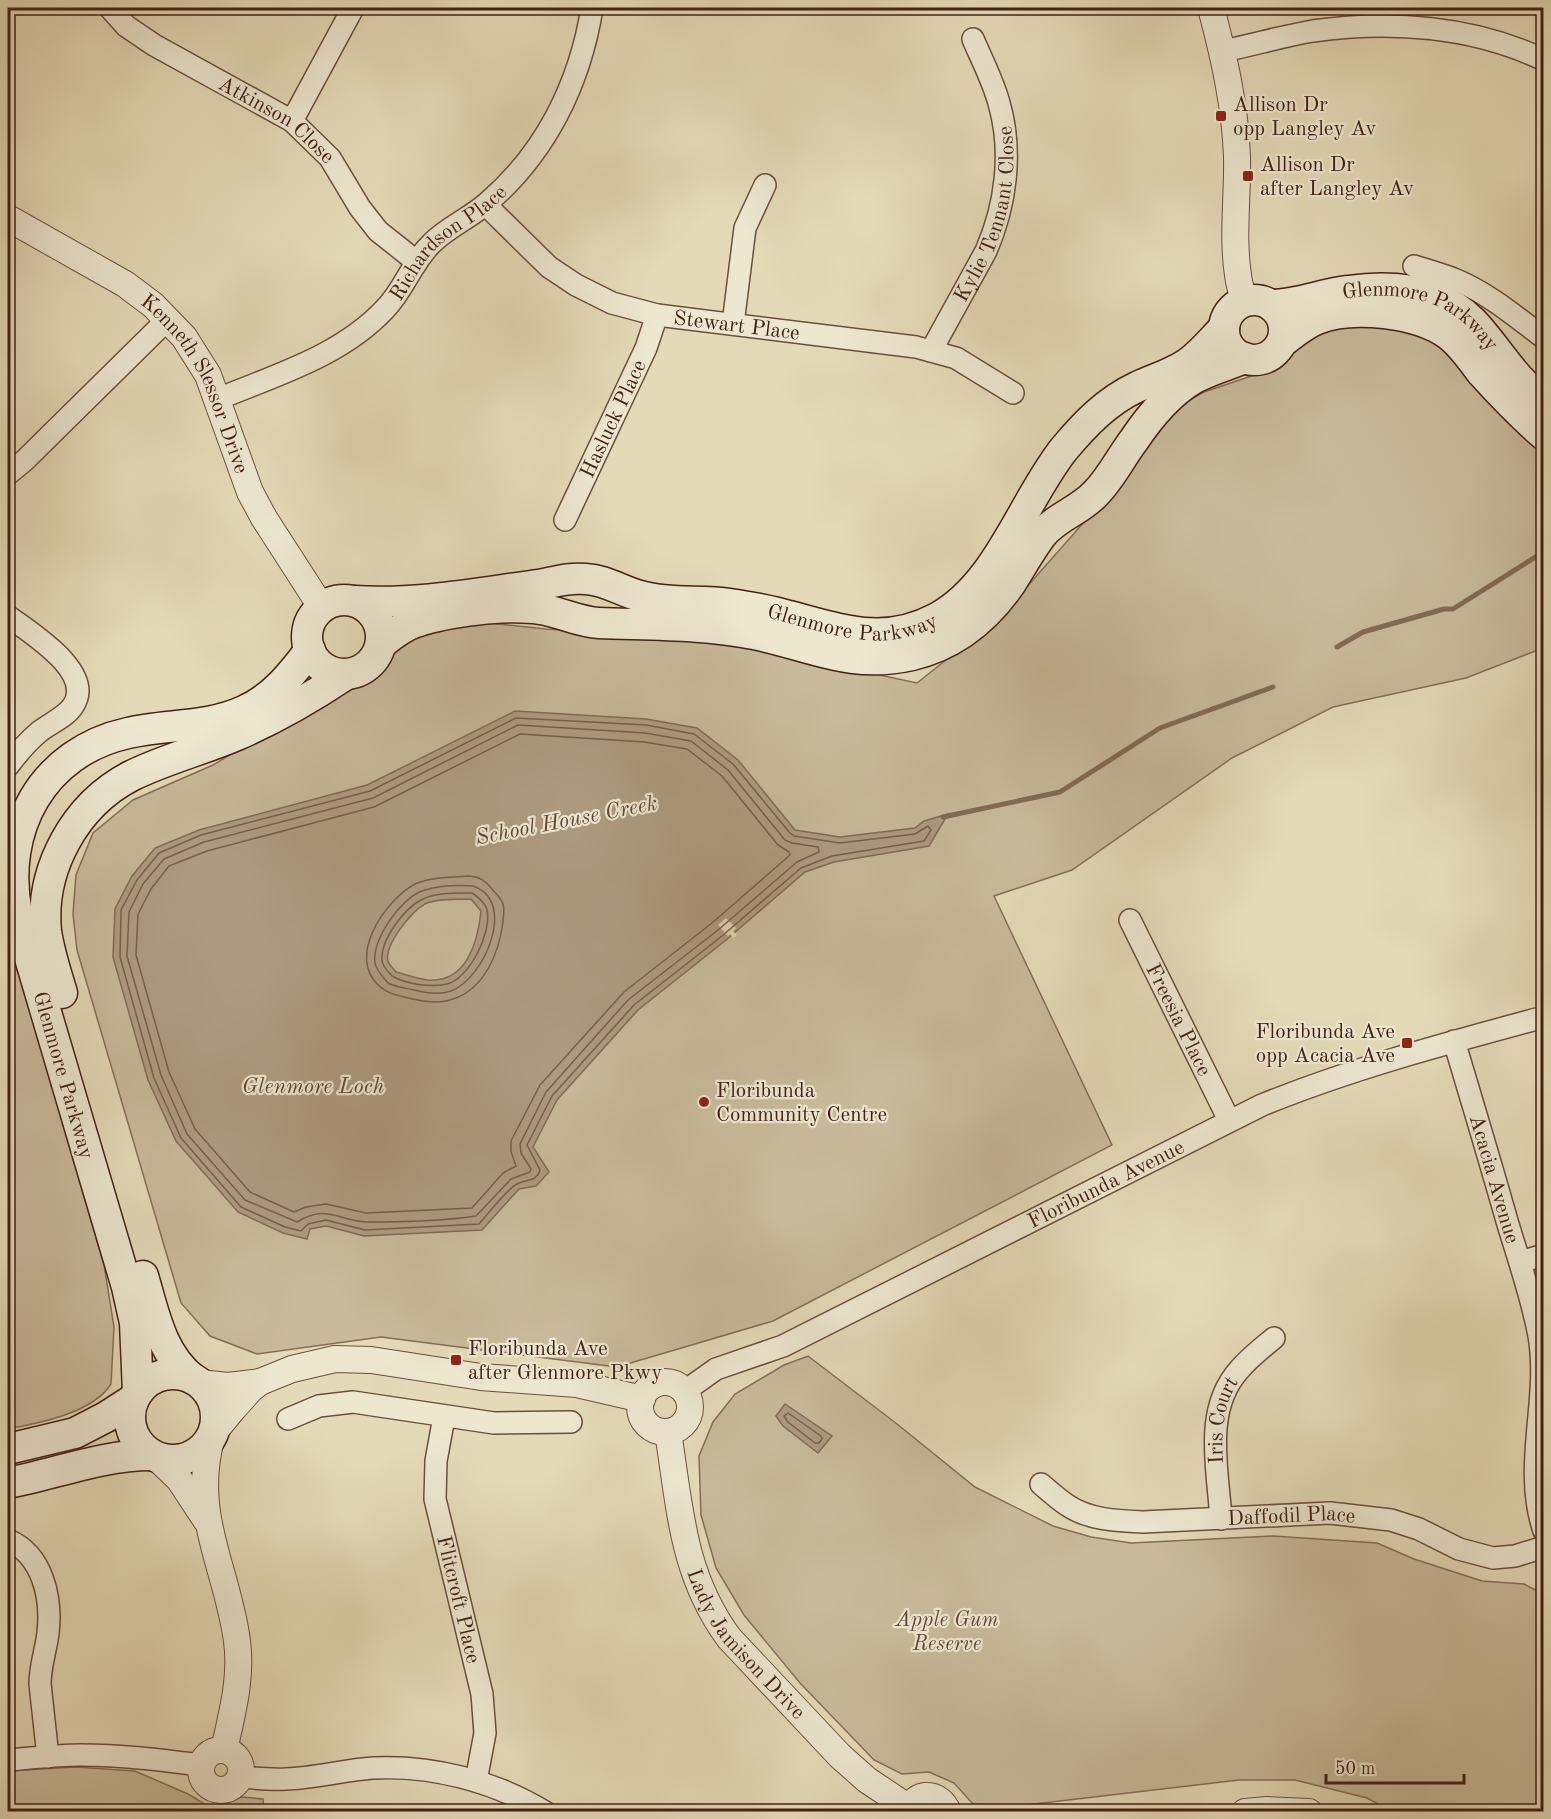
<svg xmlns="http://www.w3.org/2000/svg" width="1551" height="1819" viewBox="0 0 1551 1819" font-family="'Old Standard TT',serif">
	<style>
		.green { fill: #c8ba9b; stroke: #856d58; stroke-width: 1.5 }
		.water { fill: #ad9b80; stroke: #826a55; stroke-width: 1.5; fill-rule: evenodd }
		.pier { fill: #e4dab7 }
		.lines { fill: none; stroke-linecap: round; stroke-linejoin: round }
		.shore { stroke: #785e4a; stroke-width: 1.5 }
		.stream { stroke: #826a55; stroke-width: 5 }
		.minor-casing { stroke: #6a4e3d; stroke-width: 24 }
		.tertiary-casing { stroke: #6a4e3d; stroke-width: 28 }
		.secondary-casing { stroke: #422014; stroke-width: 33 }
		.minor { stroke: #ede7d0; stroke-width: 21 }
		.tertiary { stroke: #ede7d0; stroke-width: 26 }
		.secondary { stroke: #ede7d0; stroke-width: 30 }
		.poi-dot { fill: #8f2418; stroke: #ede7d0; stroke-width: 2 }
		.labels { text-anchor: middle; stroke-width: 4.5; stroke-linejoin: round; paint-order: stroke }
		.poi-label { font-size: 21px; fill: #422014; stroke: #ede7d0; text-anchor: start }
		.street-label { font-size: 21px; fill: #422014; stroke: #ede7d0 }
		.park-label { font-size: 21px; font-style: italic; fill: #644636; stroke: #ede7d0 }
		.water-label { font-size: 22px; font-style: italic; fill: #624534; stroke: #ede7d0 }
	</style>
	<rect width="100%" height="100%" fill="#e4dab7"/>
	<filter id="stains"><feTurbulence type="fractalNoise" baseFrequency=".00333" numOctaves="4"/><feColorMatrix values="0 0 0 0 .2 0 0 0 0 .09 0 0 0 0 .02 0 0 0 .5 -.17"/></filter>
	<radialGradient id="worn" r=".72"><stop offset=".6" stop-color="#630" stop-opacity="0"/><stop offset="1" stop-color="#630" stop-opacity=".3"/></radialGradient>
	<g class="green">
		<polygon points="1384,324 1434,340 1470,380 1543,445 1543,648 1466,678 1333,707 1232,758 1072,870 994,896 1112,1145 773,1321 617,1367 381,1337 257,1354 210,1336 181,1303 77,950 73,914 76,875 93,833 133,800 213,765 294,717 386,668 399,641 480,622 546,629 711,639 917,683 1001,616 1108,495 1166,413 1204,392 1269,370 1308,337 1336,328"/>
		<path d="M8,935L104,1265L114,1327L111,1384C93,1413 39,1423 8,1429Z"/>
		<polygon points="808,1356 897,1424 975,1487 1053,1526 1091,1537 1131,1543 1273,1536 1377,1543 1414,1559 1482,1581 1524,1584 1543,1594 1543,1811 1391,1811 1367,1798 1295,1780 1239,1780 1017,1806 973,1804 954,1783 929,1772 902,1774 874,1760 800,1683 744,1615 716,1568 701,1515 699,1456 713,1422 735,1394 784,1365"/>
		<polygon points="75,1767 135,1771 188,1794 206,1805 225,1804 241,1797 263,1799 264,1811 8,1811 8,1771"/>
	</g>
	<g class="water">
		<path d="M515,711L646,719L697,728L738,760L795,830L840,837L915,828L924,821L948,814L929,846L834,862L805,872L726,940L638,1010L557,1100L533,1147L549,1172L536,1186L519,1189L482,1230L364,1236L326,1226L310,1229L307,1239L283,1233L238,1212L176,1141L148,1080L113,957L115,909L132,876L155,848L199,830L367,785ZM471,899L481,911C478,941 467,983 428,980C418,979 407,975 396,972C394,969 389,965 388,961C384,945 412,911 425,904C438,898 457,900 471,899Z"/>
		<polygon points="785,1404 832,1436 818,1453 783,1426 776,1416"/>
	</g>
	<polygon class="pier" points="726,918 736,928 733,931 737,935 733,938 730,934 728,936 718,925"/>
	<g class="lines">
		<g class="shore">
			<path d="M516,718L646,725L694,734L733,764L790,833L794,836L840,843L915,834L928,826L931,830L924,841L832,856L801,868L722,936L634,1005L552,1096L527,1145L540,1170C536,1183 527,1178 517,1184C507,1189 488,1214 479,1224L365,1230L326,1220L308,1224L301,1231L285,1227L241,1207L181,1138L154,1078L120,957L121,910L137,880L159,853L201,835L370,791Z"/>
			<path d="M518,725L645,733L691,741L728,770L785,840L792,843L818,847L819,852L797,862L718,930L628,1000L546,1092L520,1144L521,1153L531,1169L530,1172L511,1179L476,1216C442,1221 403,1222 368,1222C339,1222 328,1203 297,1222L245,1200L187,1134L161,1075L127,956L129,912L143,884L164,859L204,842L373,798Z"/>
			<polygon points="520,734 644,742 687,749 722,776 778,845 789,852 790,855 712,923 624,992 540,1085 511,1141 511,1152 516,1166 503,1173 472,1208 366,1213 326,1204 306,1207 294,1212 250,1192 195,1129 169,1072 136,955 138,914 151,889 169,866 207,851 374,807"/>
			<path d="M469,876C480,877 486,881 492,889C496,894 501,898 503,904C505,910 503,916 503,922C499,952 485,989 453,999C440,1004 426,1002 413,999C396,995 384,994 373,979C352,949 387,899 415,884C431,877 452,877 469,876Z"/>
			<path d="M473,886C518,901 484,979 451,991C440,995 426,993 414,990C405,988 395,987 388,983C383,977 376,970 375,963C372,940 400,899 422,891C437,886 457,885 473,886Z"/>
			<path d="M472,893C477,896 486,904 487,910C492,932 470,978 447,984C431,988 406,984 392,976C388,972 383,967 382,961C380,940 404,909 421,900C435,892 457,893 472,893Z"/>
			<polygon points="788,1413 821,1436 822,1439 819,1443 815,1443 788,1422 784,1416"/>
		</g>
		<g class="stream">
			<polyline points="1337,647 1363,632 1444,609 1453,609 1537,556 1544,556"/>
			<polyline points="943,817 1060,792 1160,728 1273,687"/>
		</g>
		<defs>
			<g id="minor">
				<path id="s1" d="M110,8L126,26L154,45L292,121L330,158L360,208L378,231L417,262"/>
				<path d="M1223,51C1253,45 1283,36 1313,31C1390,20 1473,26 1544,60"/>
				<polyline points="292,121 353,8"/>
				<path id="s2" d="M486,205L549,267L576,285L612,303L657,315L916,347L956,358L1013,393"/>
				<path d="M1414,266C1427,270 1441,274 1454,279C1488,293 1515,316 1544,338"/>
				<polyline points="733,324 745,228 765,185"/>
				<path id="s3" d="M931,351L986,251C1006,205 1013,152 999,103C993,81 982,60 973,39"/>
				<path id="s4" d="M218,399C276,375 341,356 385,309C404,290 412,262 432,243C448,227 470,218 487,203C546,153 580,83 592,8"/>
				<polyline points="8,474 24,461 168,319"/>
				<path id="s5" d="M565,520L646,348L657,315"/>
				<path d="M8,616C29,632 96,672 73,706C66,717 49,724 39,732C27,742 17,754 8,766"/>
				<path id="s6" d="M1130,920L1229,1120"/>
				<path id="s7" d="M1454,1041C1472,1101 1490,1161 1507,1221C1518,1258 1532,1297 1539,1336C1550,1401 1522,1466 1544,1531"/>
				<polyline points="1520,1262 1544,1255"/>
				<path id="s8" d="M685,1391L716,1369L783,1346L1262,1105C1353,1068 1448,1043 1544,1017"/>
				<path id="s9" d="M444,1417L436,1461L435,1499L482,1694L485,1733L476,1781"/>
				<polyline points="288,1419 319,1406 353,1402 494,1423 571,1422"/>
				<path id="s10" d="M1041,1484C1049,1491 1058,1499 1067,1505C1089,1520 1117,1521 1143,1522L1330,1513L1391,1520L1419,1529L1459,1549L1493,1558L1515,1556L1544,1547"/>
				<path id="s11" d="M1221,1519C1218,1470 1203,1410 1239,1370C1249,1358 1262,1348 1274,1338"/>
				<path d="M8,1540C43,1555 52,1598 48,1633C46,1650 40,1666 40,1684L48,1757"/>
				<path d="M8,1760C32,1758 57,1755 81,1755C122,1755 161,1760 201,1765"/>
				<path d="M240,1777C255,1778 270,1780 286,1779C315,1778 344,1770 373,1768C432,1765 494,1781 545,1812"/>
			</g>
			<g id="tertiary">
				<path d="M1211,8C1224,57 1235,105 1237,156C1238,195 1232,236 1238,275C1239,284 1242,293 1244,301"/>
				<path id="s12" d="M8,218L125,284L153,305L184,337L208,375L250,492L264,518L322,608"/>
				<circle cx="665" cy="1407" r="25"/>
				<polyline points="200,1383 228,1386 260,1382"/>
				<polyline points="214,1432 233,1409 251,1389 260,1382 292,1369 335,1359 371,1360 481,1377 577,1384 642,1399"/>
				<path id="s13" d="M668,1432C680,1508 682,1574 729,1638L840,1756L867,1780L909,1808"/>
				<path d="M211,1439C191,1517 227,1567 237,1641C242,1678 232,1714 224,1750"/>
				<polyline points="157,1458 179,1479 206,1520"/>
				<circle cx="221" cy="1770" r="20"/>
				<path d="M908,1812C915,1790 940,1791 948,1812"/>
				<polyline points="1245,1812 1267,1810 1309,1812"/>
			</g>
			<g id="secondary">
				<circle cx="1254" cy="330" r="30"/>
				<path id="s14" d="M1271,305C1298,305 1321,294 1348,291C1392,285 1440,289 1473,322C1497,347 1514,381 1544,400"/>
				<path d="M1282,342C1293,334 1304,324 1317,319C1352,305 1418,312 1449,335C1462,345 1472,360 1482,373C1502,395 1522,416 1544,435"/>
				<circle cx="344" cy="637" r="37"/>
				<path id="s15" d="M354,601C413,605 473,594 531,586C551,584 564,577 586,579C607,580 624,593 644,597C669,604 702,600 730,604C750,607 770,610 789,616C843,630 884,646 937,618C999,584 1022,502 1064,449C1085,424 1107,401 1137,387C1154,379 1172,374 1188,363C1201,354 1213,339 1224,328"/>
				<path d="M382,643C392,635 403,626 416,622C447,611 508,604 540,609C561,612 578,622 599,623C651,625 703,624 754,634C812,646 850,669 912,655C954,645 987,618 1011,583C1021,567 1030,551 1041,536C1055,517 1080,511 1096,493C1111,478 1121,457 1134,440C1150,416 1168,394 1193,379C1209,370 1228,365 1245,358"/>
				<path d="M62,993C56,973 49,952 46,931C40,869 75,805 131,776C165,759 202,750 237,735C276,718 309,699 345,675"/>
				<path d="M143,1276C154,1313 161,1354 193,1379"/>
				<circle cx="173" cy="1417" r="43"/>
				<path d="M138,1392L135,1323L127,1287L17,914C0,830 42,752 128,733C166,724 207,728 244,711C273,698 291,675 310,650"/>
				<polyline points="8,1449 75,1433 106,1417 134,1399"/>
				<path d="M8,1483C55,1474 102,1455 151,1455"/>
			</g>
		</defs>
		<use href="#minor" class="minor-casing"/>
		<use href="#tertiary" class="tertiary-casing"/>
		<use href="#secondary" class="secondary-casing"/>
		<use href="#minor" class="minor"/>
		<use href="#tertiary" class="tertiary"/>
		<use href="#secondary" class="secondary"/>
	</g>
	<g class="poi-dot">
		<rect x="1215" y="110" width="12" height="12" rx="3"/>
		<rect x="1242" y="170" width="12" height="12" rx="3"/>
		<rect x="1401" y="1037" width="12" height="12" rx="3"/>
		<circle cx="704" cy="1102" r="6"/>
		<rect x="450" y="1354" width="12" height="12" rx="3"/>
	</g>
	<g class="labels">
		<g class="poi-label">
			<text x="1233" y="111">Allison Dr<tspan x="1233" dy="24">opp Langley Av</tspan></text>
			<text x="1260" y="171">Allison Dr<tspan x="1260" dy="24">after Langley Av</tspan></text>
			<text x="1395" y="1038" text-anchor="end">Floribunda Ave<tspan x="1395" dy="24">opp Acacia Ave</tspan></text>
			<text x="716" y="1097">Floribunda<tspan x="716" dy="24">Community Centre</tspan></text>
			<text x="468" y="1355">Floribunda Ave<tspan x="468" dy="24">after Glenmore Pkwy</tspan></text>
		</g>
		<g class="street-label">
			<text dy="7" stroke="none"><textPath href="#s1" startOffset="202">Atkinson Close</textPath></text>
			<text dy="7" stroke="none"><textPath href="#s3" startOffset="150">Kylie Tennant Close</textPath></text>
			<text dy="7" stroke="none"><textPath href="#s4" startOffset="284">Richardson Place</textPath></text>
			<text dy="7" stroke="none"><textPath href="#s2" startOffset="288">Stewart Place</textPath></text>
			<text dy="7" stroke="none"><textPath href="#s14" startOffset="159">Glenmore Parkway</textPath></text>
			<text dy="7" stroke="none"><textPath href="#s12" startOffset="260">Kenneth Slessor Drive</textPath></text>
			<text dy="7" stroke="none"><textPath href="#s5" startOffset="112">Hasluck Place</textPath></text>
			<text dy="7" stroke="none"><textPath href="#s15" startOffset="506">Glenmore Parkway</textPath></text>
			<text dy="7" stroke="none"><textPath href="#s6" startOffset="111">Freesia Place</textPath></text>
			<text transform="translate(64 1075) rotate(74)" y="7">Glenmore Parkway</text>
			<text dy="7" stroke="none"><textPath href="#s7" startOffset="144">Acacia Avenue</textPath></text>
			<text dy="7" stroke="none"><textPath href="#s8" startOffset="470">Floribunda Avenue</textPath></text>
			<text dy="7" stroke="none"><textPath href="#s11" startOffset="100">Iris Court</textPath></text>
			<text dy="7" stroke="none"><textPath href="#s10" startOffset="261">Daffodil Place</textPath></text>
			<text dy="7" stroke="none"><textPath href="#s9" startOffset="186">Flitcroft Place</textPath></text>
			<text dy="7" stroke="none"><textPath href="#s13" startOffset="232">Lady Jamison Drive</textPath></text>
		</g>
		<g class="park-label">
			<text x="947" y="1626">Apple Gum<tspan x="947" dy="24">Reserve</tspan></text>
		</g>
		<g class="water-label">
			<text transform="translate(566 819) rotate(-11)" y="8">School House Creek</text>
			<text x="313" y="1093">Glenmore Loch</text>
		</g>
	</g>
	<rect width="1551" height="1819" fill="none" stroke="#e4dab7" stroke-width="30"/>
	<rect x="9" y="9" width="1533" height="1801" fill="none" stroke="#422014" stroke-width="3"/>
	<rect x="15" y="15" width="1521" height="1789" fill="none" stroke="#422014" stroke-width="1.5"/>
	<path d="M1326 1774v9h138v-9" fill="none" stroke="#422014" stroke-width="3"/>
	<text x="1335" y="1774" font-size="18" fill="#422014" stroke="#ede7d0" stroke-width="4.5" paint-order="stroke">50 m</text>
	<rect width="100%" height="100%" filter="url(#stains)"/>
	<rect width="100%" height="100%" fill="url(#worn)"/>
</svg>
